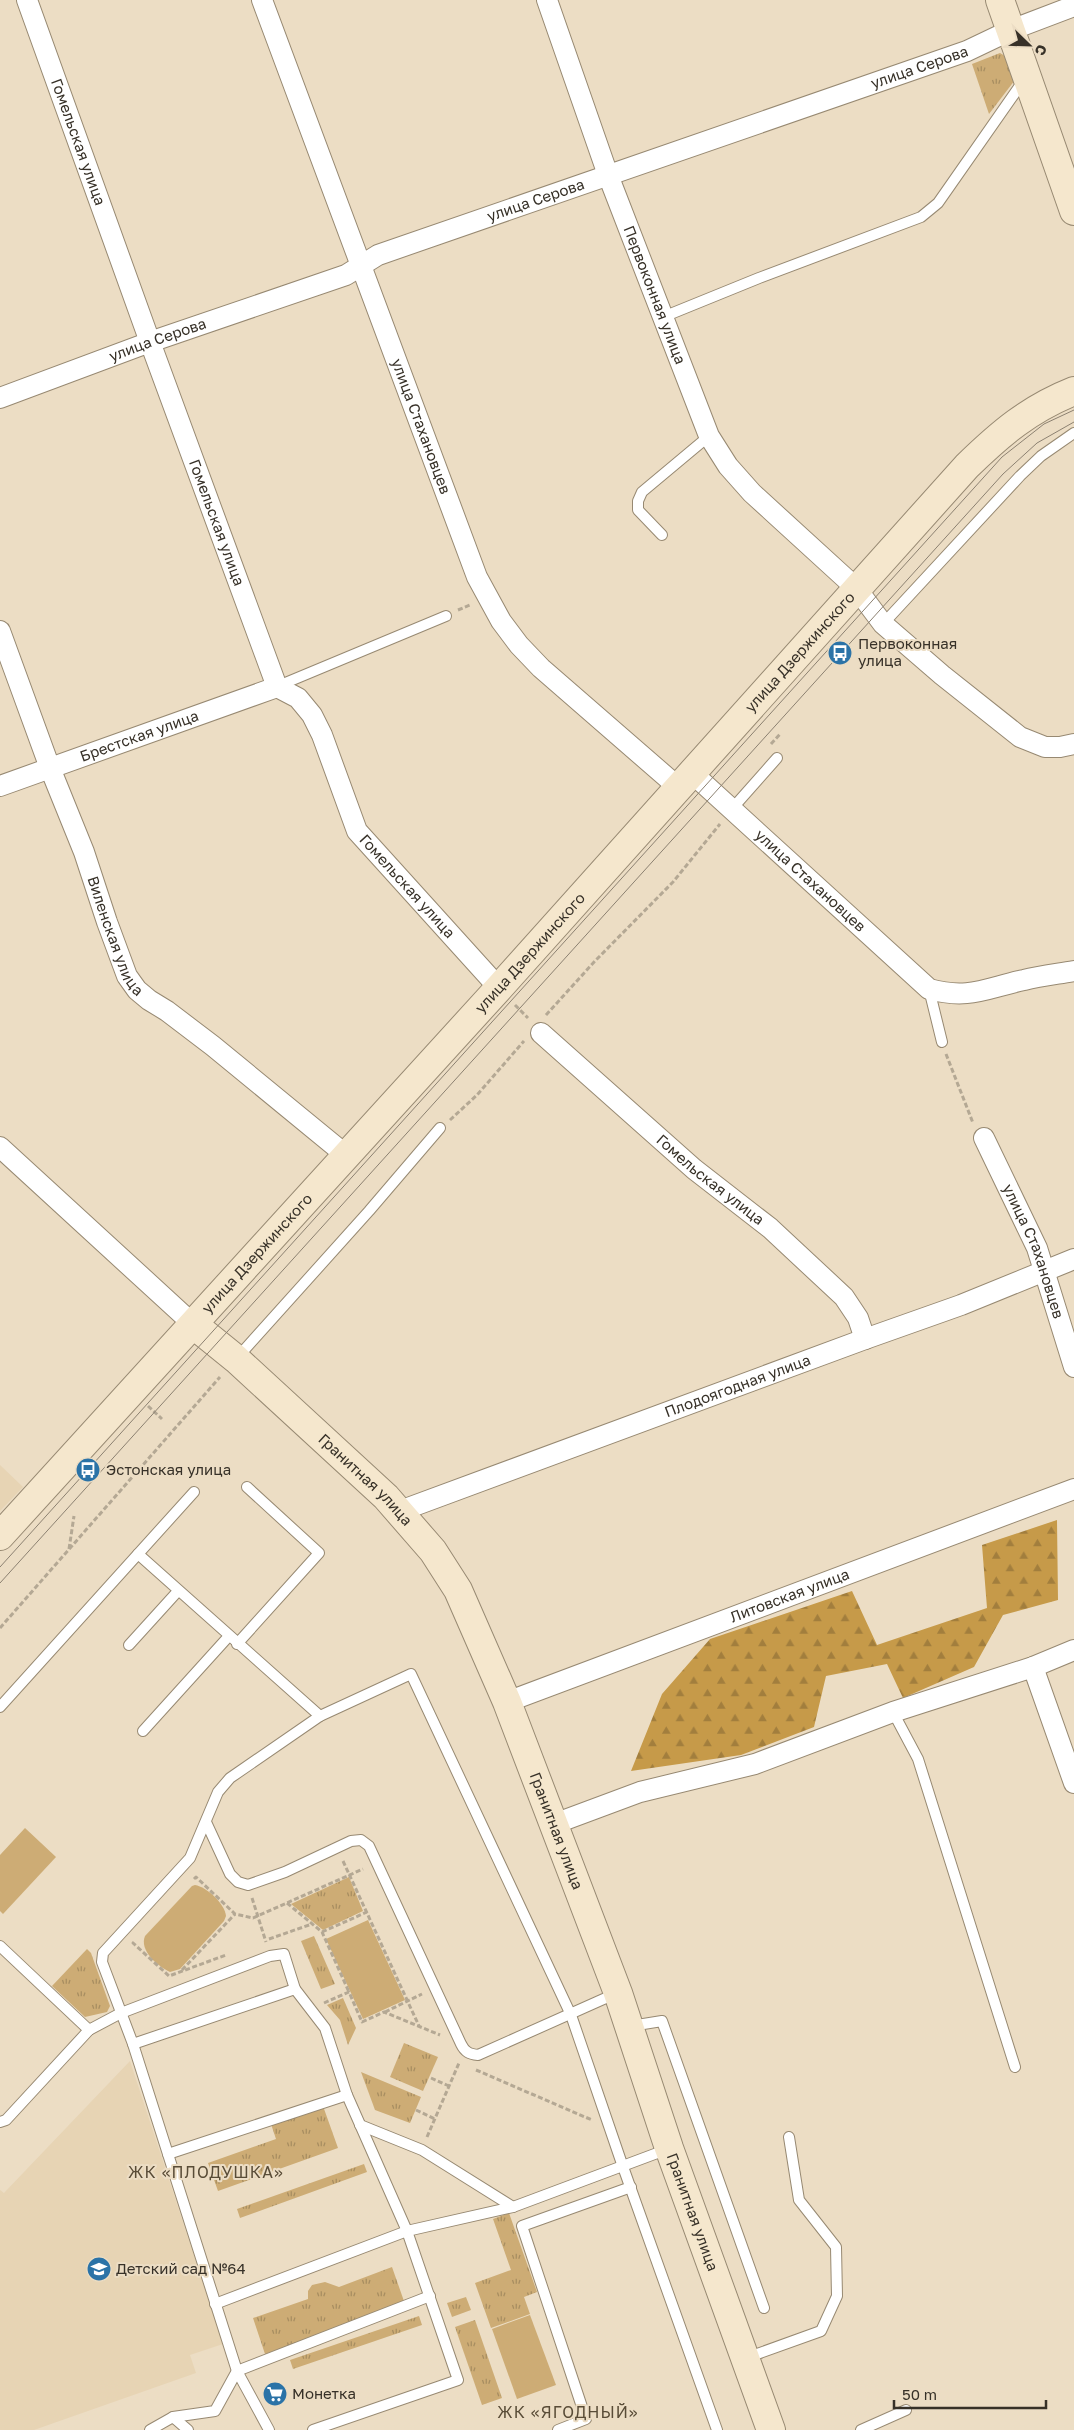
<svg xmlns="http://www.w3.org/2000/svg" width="1074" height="2430" viewBox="0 0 1074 2430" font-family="'Golos Text',sans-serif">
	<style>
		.built { fill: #e7d4b4 }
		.grass { fill: url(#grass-tufts) }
		.forest { fill: url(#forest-firs) }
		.pitch { fill: #cdac75 }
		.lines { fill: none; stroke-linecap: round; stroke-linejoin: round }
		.lane-casing { stroke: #978972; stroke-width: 12 }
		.street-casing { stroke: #978972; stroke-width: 22 }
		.secondary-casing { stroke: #978972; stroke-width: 30 }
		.path { stroke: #b4a894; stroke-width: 3; stroke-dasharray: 5 2.5; stroke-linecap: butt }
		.lane { stroke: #fff; stroke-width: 10 }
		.street { stroke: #fff; stroke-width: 20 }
		.secondary { stroke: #f5e7cd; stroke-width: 28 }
		.tram { stroke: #8c8171; stroke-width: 1 }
		.labels { text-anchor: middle; stroke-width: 4; stroke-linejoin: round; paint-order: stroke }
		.street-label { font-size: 15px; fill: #373128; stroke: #ecddc4 }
		.poi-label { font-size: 15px; fill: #373128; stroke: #ecddc4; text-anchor: start }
		.neighbourhood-label { font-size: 16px; letter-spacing: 1px; fill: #594c37; stroke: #ecddc4 }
	</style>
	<defs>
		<pattern id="grass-tufts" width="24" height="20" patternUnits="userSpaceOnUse" patternTransform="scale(1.25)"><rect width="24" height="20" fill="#cdac75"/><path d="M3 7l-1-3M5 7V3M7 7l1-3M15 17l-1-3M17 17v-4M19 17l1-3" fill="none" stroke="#a78d60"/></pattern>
		<pattern id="forest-firs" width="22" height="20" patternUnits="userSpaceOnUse" patternTransform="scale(1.25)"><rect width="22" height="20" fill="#c69a49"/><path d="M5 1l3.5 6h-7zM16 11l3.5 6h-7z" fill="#a27e3d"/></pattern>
	</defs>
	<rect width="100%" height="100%" fill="#ecddc4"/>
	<g class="built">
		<polygon points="0,1465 23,1487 0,1511"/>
		<polygon points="130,2061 223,2344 190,2355 196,2373 34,2430 0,2430 0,2190 4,2193"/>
	</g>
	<g class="grass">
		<polygon points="1000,53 1010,59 1018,76 989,114 972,64"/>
		<polygon points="349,1877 363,1911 323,1930 291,1904"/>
		<polygon points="314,1936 335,1984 321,1989 301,1941"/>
		<polygon points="87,1949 91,1953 110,2006 107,2012 85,2017 52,1986"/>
		<polygon points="343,1998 356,2028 348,2045 340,2020 327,2005"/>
		<polygon points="404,2043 438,2057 423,2091 390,2077"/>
		<polygon points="361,2072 421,2097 410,2123 375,2110"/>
		<polygon points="323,2106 338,2148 218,2191 208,2163 276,2139 271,2124"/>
		<polygon points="364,2164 367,2172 240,2218 237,2209"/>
		<polygon points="509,2213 537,2292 524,2297 530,2314 491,2328 475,2283 511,2270 493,2219"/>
		<polygon points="392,2267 405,2304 265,2354 253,2318 308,2299 308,2291 312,2285 325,2282 339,2287"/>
		<polygon points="466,2297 471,2310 452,2317 447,2303"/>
		<polygon points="419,2316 422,2325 293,2369 290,2360"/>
		<polygon points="475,2320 502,2398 482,2405 455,2327"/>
	</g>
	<polygon class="forest" points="1057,1520 1058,1600 1003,1615 974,1667 903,1698 887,1664 826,1676 814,1727 741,1755 631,1771 662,1694 710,1639 852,1591 877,1645 987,1608 982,1545"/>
	<g class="pitch">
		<polygon points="25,1828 56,1857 3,1914 0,1911 0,1855"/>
		<path d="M195,1885C207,1887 225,1904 226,1916L224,1921L180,1969L170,1972C157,1966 139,1950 145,1936L192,1886Z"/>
		<polygon points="368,1920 405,2000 363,2019 326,1939"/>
		<polygon points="530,2315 556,2385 517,2399 492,2329"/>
	</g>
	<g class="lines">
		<defs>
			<g id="lane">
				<polyline points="663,317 759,278 921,217 938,203 1024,80"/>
				<polyline points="662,535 638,510 638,501 642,492 709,436"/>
				<polyline points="883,624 1020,476 1041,456 1074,433"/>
				<polyline points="278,686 446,616"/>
				<polyline points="731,810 777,758"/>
				<polyline points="929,989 942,1042"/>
				<polyline points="237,1358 369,1211 440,1128"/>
				<polyline points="138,1554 320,1716"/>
				<polyline points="237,1644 319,1553 247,1487"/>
				<polyline points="129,1645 178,1591"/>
				<polyline points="0,1707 194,1492"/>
				<polyline points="893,1712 918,1759 1015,2067"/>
				<polyline points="143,1731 229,1636"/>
				<path d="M206,1822L230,1874L238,1882L248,1885L285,1872L351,1841L361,1840L369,1846L461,2044C465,2052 469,2054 478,2055L617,1993"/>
				<polyline points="0,1946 89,2030 121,2013 270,1956 284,1954 295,1989"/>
				<polyline points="631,2026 662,2021 764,2308"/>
				<polyline points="133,2044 295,1989 325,2028 347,2095 407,2231 458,2380 313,2430"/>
				<polyline points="0,2122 6,2120 89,2030"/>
				<polyline points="360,2125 422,2150 513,2207"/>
				<polyline points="168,2154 347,2095"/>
				<polyline points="215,2304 407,2231 513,2207 668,2149"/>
				<polyline points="746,2358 821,2331 837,2296 836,2247 799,2200 789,2137"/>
				<polyline points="173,2417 215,2411 237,2371 430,2296"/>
				<polyline points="150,2430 173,2417 188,2430"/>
				<polyline points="269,2430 237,2371 133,2044 102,1962 103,1953 190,1858 218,1792 230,1778 320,1716 411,1674 571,2015 622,2164 717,2430"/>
				<polyline points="558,2430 586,2419 522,2226 631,2187"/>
				<polyline points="861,2430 906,2410"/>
			</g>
			<g id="street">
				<path id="s1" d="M27,0L150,342L277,687L298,698L312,715L322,735L357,831L499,988"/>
				<path id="s2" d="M262,0L477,577L501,621L519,645L541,668L679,788"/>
				<path id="s3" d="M547,0L608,175L709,436L728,466L752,493L856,588L883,624L942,675L1020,737L1045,747H1060L1074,744"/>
				<path id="s4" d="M0,398L150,342L346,275L378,255L967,51L1011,30L1074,6"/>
				<path id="s5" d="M0,631L50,768L84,852L107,922L127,976L137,990L149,1000L167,1011L213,1046L347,1156"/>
				<path id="s6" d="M692,773L929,989C969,1000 986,988 1024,980C1040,976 1057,974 1074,971"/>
				<path id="s7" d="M0,786L277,687"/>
				<path id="s8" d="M541,1033L694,1169L770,1228L844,1297L858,1318L865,1339"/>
				<path id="s9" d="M984,1138L1037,1248L1074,1367"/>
				<polyline points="0,1147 194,1325"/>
				<path id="s10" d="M400,1511L865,1339L961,1305L1074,1259"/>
				<polyline points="1033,1667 1074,1783"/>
				<path id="s11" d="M507,1702L1074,1489"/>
				<polyline points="554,1824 640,1792 755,1764 893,1712 1033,1667 1074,1650"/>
			</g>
			<g id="secondary">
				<polyline points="1000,0 1074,211"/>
				<path id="s12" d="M194,1325L236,1359L386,1497L433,1551L458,1590L507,1702L618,1993L669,2148L771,2430"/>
				<path id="s13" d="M0,1536L499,988L967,466C1001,433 1029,409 1074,391"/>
			</g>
		</defs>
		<use href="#lane" class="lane-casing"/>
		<use href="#street" class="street-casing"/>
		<use href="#secondary" class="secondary-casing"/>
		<g class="path">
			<polyline points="458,610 470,605"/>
			<polyline points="771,744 781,733"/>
			<polyline points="515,1005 528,1018"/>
			<polyline points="546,1015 595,961 673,882 720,824"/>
			<polyline points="946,1054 973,1123"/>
			<polyline points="450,1120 477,1095 524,1041"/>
			<polyline points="148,1406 162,1419"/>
			<polyline points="69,1549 74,1516"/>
			<polyline points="0,1628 220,1377"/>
			<polyline points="343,1861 419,2026"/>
			<polyline points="194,1879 196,1877 235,1914 253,1918 363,1869"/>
			<polyline points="252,1898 266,1942"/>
			<polyline points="287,1903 322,1932 349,1992"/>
			<polyline points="322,1932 367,1912"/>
			<polyline points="269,1939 312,1924"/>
			<polyline points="134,1942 133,1943 169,1976 226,1955"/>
			<polyline points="182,1970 235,1914"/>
			<polyline points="324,2003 349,1992 362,2022 384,2012 440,2035"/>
			<polyline points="385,2012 422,1994"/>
			<polyline points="476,2070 592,2120"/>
			<polyline points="431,2078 449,2086"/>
			<polyline points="416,2110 435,2119"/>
			<polyline points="427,2137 459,2063"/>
		</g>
		<use href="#lane" class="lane"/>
		<use href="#street" class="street"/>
		<use href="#secondary" class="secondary"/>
		<g class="tram">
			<polyline points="0,1567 1002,457 1044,424 1074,410"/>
			<polyline points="0,1583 1003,474 1037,443 1074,422"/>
		</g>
	</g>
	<defs>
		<symbol id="bus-disc" viewBox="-11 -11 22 22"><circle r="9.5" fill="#2b73a7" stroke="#ecddc4"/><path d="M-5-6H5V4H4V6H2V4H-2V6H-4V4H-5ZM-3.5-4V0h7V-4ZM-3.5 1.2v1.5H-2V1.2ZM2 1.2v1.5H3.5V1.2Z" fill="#fff"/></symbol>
		<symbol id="school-disc" viewBox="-11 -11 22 22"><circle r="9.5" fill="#2b73a7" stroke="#ecddc4"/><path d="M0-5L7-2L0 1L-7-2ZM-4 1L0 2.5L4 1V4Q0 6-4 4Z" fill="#fff"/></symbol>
		<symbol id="supermarket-disc" viewBox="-11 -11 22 22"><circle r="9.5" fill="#2b73a7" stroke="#ecddc4"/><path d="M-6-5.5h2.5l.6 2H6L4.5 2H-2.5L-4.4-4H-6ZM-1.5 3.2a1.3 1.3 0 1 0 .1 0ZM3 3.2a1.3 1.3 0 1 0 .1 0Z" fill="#fff"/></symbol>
	</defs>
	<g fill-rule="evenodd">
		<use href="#bus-disc" x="826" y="639" width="28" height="28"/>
		<use href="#bus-disc" x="74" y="1456" width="28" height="28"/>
		<use href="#school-disc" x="85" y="2255" width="28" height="28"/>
		<use href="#supermarket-disc" x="261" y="2380" width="28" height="28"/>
	</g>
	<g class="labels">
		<g class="street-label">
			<text dy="5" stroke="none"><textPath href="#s4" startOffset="978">улица Серова</textPath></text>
			<text dy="5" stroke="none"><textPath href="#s1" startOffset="151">Гомельская улица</textPath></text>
			<text dy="5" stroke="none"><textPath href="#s4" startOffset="572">улица Серова</textPath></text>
			<text dy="5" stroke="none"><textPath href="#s3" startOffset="314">Первоконная улица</textPath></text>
			<text dy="5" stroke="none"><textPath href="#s4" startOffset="168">улица Серова</textPath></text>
			<text dy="5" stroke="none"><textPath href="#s2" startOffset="455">улица Стахановцев</textPath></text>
			<text dy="5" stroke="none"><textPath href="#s1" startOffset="556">Гомельская улица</textPath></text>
			<text dy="5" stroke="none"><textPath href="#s13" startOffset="1192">улица Дзержинского</textPath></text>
			<text dy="5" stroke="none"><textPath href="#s7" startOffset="148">Брестская улица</textPath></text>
			<text dy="5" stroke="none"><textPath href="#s6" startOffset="160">улица Стахановцев</textPath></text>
			<text dy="5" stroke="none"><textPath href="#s1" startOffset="976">Гомельская улица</textPath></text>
			<text dy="5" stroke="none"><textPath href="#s5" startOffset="326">Виленская улица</textPath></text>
			<text dy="5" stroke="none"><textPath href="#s13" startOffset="788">улица Дзержинского</textPath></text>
			<text dy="5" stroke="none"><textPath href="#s8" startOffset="224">Гомельская улица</textPath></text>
			<text dy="5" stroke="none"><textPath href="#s9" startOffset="124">улица Стахановцев</textPath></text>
			<text dy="5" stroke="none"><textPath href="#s13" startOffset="382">улица Дзержинского</textPath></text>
			<text dy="5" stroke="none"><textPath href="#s10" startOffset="360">Плодоягодная улица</textPath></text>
			<text dy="5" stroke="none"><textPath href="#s12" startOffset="231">Гранитная улица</textPath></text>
			<text dy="5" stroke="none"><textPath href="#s11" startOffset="302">Литовская улица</textPath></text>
			<text dy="5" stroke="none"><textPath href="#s12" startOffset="636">Гранитная улица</textPath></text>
			<text dy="5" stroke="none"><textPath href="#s12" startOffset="1041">Гранитная улица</textPath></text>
		</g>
		<g class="poi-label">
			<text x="858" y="649">Первоконная<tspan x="858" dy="17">улица</tspan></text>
			<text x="106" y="1475">Эстонская улица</text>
			<text x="116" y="2274">Детский сад №64</text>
			<text x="292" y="2399">Монетка</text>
		</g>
		<g class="neighbourhood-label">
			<text x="206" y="2178">ЖК «ПЛОДУШКА»</text>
			<text x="568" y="2418">ЖК «ЯГОДНЫЙ»</text>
		</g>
	</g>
	<g transform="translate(1029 45) rotate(113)" stroke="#ecddc4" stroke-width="4" paint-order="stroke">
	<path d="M0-4L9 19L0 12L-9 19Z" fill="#373128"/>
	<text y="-8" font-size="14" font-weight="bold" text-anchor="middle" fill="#373128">С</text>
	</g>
	<path d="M894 2400v8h152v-8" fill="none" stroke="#373128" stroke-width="2.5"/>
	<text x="902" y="2400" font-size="15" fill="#373128" stroke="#ecddc4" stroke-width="4" paint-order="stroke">50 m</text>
</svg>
